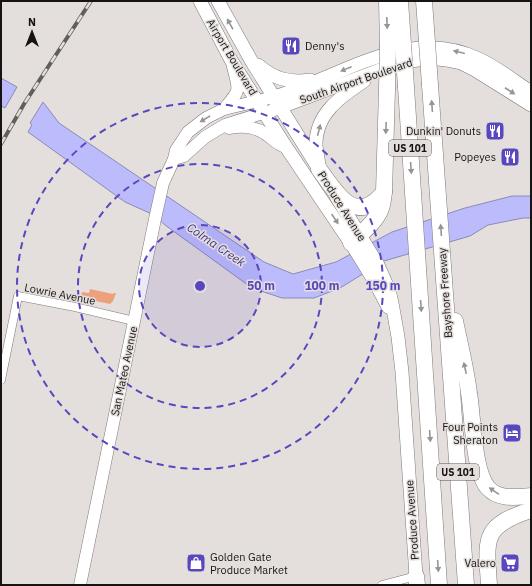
<svg xmlns="http://www.w3.org/2000/svg" width="532" height="586" viewBox="0 0 532 586" font-family="'IBM Plex Sans',sans-serif">
	<style>
		.green { fill: #eca07c }
		.water { fill: #bcbcfd; stroke: #8a8ab7 }
		.lines { fill: none; stroke-linecap: round; stroke-linejoin: round }
		.minor-casing { stroke: #7e7977; stroke-width: 9 }
		.secondary-casing { stroke: #7e7977; stroke-width: 13 }
		.primary-casing { stroke: #7e7977; stroke-width: 14 }
		.motorway-casing { stroke: #7e7977; stroke-width: 17 }
		.minor { stroke: #fff; stroke-width: 8 }
		.secondary { stroke: #fff; stroke-width: 12 }
		.primary { stroke: #fff; stroke-width: 13 }
		.motorway { stroke: #fff; stroke-width: 16 }
		.rail-casing { stroke: #615f5d; stroke-width: 4 }
		.rail { stroke: #e4dfdc; stroke-width: 2.5; stroke-dasharray: 8; stroke-linecap: butt }
		.motorway-bridge-casing { stroke: #7e7977; stroke-width: 17; stroke-linecap: butt }
		.motorway-bridge { stroke: #fff; stroke-width: 16 }
		.oneway { fill: #969595 }
		.ring { fill: none; stroke: #5947bf; stroke-width: 2; stroke-dasharray: 7 5 }
		.labels { text-anchor: middle; stroke-width: 3; stroke-linejoin: round; paint-order: stroke }
		.shield { fill: #e4dfdc; stroke: #53514f; stroke-width: 1 }
		.shield-label { font-size: 10px; font-weight: bold; fill: #151413 }
		.poi-label { font-size: 11px; fill: #151413; stroke: #e4dfdc; text-anchor: end }
		.street-label { font-size: 11px; fill: #151413; stroke: #e4dfdc }
		.water-label { font-size: 12px; font-style: italic; fill: #3f328c; stroke: #e4dfdc }
		.centre { fill: #5947bf; stroke: #e4dfdc; stroke-width: 2 }
		.ring-label { font-size: 12px; text-anchor: middle; font-weight: bold; fill: #5947bf; stroke: #e4dfdc; stroke-width: 3; stroke-linejoin: round; paint-order: stroke }
	</style>
	<rect width="100%" height="100%" fill="#e4dfdc"/>
	<polygon class="green" points="90,289 113,294 114,293 116,293 113,301 110,304 81,298 82,292 89,293"/>
	<g class="water">
		<polygon points="1,78 17,87 5,108 1,106"/>
		<polygon points="43,102 59,123 264,262 293,274 336,262 392,232 465,208 512,196 531,196 531,218 523,218 488,225 470,236 384,261 340,288 314,298 282,298 252,288 165,225 154,215 125,202 28,132 32,125 30,123"/>
	</g>
	<g class="lines">
		<defs>
			<g id="minor">
				<polyline points="1,380 18,296 75,307 134,321"/>
				<polyline points="382,585 416,576"/>
			</g>
			<g id="secondary">
				<path d="M224,109C240,90 240,92 233,67"/>
				<path d="M229,128C241,126 254,126 264,133C273,138 275,144 286,147"/>
				<polyline points="174,159 184,156 205,137 225,125 266,112"/>
				<polyline points="80,585 155,219 163,183 174,159 176,150 188,132 206,118 224,109 274,97"/>
			</g>
			<g id="primary">
				<polyline points="200,1 231,60 286,147 354,248 375,282 388,307"/>
				<polyline points="218,1 252,62 324,177"/>
				<path d="M258,65C274,79 289,83 310,80"/>
				<path d="M274,97C342,77 407,25 479,59C498,68 514,81 531,92"/>
				<polyline points="273,110 398,63 431,58 446,60 461,63 475,70 531,105"/>
				<path d="M319,165C318,159 317,152 316,146C315,114 340,97 364,81"/>
				<polyline points="336,196 378,265 389,290 392,303 398,337 402,372 416,576"/>
			</g>
			<g id="motorway">
				<polyline points="387,1 388,46"/>
				<polyline points="400,1 403,44"/>
				<polyline points="424,1 427,42"/>
				<polyline points="430,85 466,585"/>
				<polyline points="406,87 439,585"/>
				<path d="M319,169C336,192 355,228 384,192"/>
				<path d="M351,243C360,234 374,224 380,211C383,205 383,199 384,192L387,89"/>
				<path d="M455,321C460,345 466,369 469,393C473,416 473,471 488,488C499,500 516,497 531,496"/>
				<polyline points="416,576 417,585"/>
				<path d="M489,585C486,538 482,526 531,510"/>
			</g>
		</defs>
		<use href="#minor" class="minor-casing"/>
		<use href="#secondary" class="secondary-casing"/>
		<use href="#primary" class="primary-casing"/>
		<use href="#motorway" class="motorway-casing"/>
		<use href="#minor" class="minor"/>
		<use href="#secondary" class="secondary"/>
		<use href="#primary" class="primary"/>
		<use href="#motorway" class="motorway"/>
		<defs>
			<polyline id="rail" points="1,144 24,104 91,1"/>
		</defs>
		<use href="#rail" class="rail-casing"/>
		<use href="#rail" class="rail"/>
		<defs>
			<g id="motorway-bridge">
				<polyline points="427,42 430,85"/>
				<polyline points="403,44 406,87"/>
				<polyline points="387,89 388,46"/>
			</g>
		</defs>
		<use href="#motorway-bridge" class="motorway-bridge-casing"/>
		<use href="#motorway-bridge" class="motorway-bridge"/>
	</g>
	<defs><path id="oneway-solid" d="M-6-.8H1V-3.2L6.5 0L1 3.2V.8H-6Z"/></defs>
	<g class="oneway">
		<use href="#oneway-solid" transform="translate(387 23) rotate(88)"/>
		<use href="#oneway-solid" transform="translate(230 24) rotate(-119)"/>
		<use href="#oneway-solid" transform="translate(459 52) rotate(-166)"/>
		<use href="#oneway-solid" transform="translate(346 69) rotate(158)"/>
		<use href="#oneway-solid" transform="translate(510 91) rotate(33)"/>
		<use href="#oneway-solid" transform="translate(432 106) rotate(-94)"/>
		<use href="#oneway-solid" transform="translate(205 119) rotate(149)"/>
		<use href="#oneway-solid" transform="translate(386 128) rotate(92)"/>
		<use href="#oneway-solid" transform="translate(319 130) rotate(-76)"/>
		<use href="#oneway-solid" transform="translate(411 168) rotate(86)"/>
		<use href="#oneway-solid" transform="translate(335 219) rotate(56)"/>
		<use href="#oneway-solid" transform="translate(441 230) rotate(-94)"/>
		<use href="#oneway-solid" transform="translate(421 306) rotate(86)"/>
		<use href="#oneway-solid" transform="translate(465 368) rotate(-102)"/>
		<use href="#oneway-solid" transform="translate(430 436) rotate(86)"/>
		<use href="#oneway-solid" transform="translate(494 491) rotate(-146)"/>
		<use href="#oneway-solid" transform="translate(438 566) rotate(86)"/>
	</g>
	<circle cx="200" cy="286" r="61" fill="#5947bf" fill-opacity=".12"/>
	<g class="ring">
		<circle cx="200" cy="286" r="61"/>
		<circle cx="200" cy="286" r="122"/>
		<circle cx="200" cy="286" r="183"/>
	</g>
	<defs>
		<symbol id="restaurant-square" viewBox="-11 -11 22 22"><rect x="-9" y="-9" width="18" height="18" rx="4" fill="#5947bf" stroke="#e4dfdc"/><path d="M-5-6h1v4h1v-4h1v4h1v-4h1v5L-1.5 .5V6h-2V.5L-5-1ZM5-6V6H3V1.5H1.5Q1.5-4 5-6Z" fill="#fff"/></symbol>
		<symbol id="hotel-square" viewBox="-11 -11 22 22"><rect x="-9" y="-9" width="18" height="18" rx="4" fill="#5947bf" stroke="#e4dfdc"/><path d="M-6-4.5h1.5V1H6V5H4.5V3h-9V5H-6ZM-4 0a1.8 1.8 0 1 1 3.6 0ZM.5 0V-2.5h3Q6-2.5 6 0Z" fill="#fff"/></symbol>
		<symbol id="shop-square" viewBox="-11 -11 22 22"><rect x="-9" y="-9" width="18" height="18" rx="4" fill="#5947bf" stroke="#e4dfdc"/><path d="M-5-2.5h2.3a2.7 3.5 0 0 1 5.4 0H5L5.5 6h-11ZM-1.5-2.5h3a1.5 2.3 0 0 0-3 0Z" fill="#fff"/></symbol>
		<symbol id="supermarket-square" viewBox="-11 -11 22 22"><rect x="-9" y="-9" width="18" height="18" rx="4" fill="#5947bf" stroke="#e4dfdc"/><path d="M-6-5.5h2.5l.6 2H6L4.5 2H-2.5L-4.4-4H-6ZM-1.5 3.2a1.3 1.3 0 1 0 .1 0ZM3 3.2a1.3 1.3 0 1 0 .1 0Z" fill="#fff"/></symbol>
	</defs>
	<g fill-rule="evenodd">
		<use href="#restaurant-square" x="280" y="35" width="22" height="22"/>
		<use href="#restaurant-square" x="484" y="120" width="22" height="22"/>
		<use href="#restaurant-square" x="499" y="146" width="22" height="22"/>
		<use href="#hotel-square" x="501" y="422" width="22" height="22"/>
		<use href="#shop-square" x="185" y="552" width="22" height="22"/>
		<use href="#supermarket-square" x="499" y="552" width="22" height="22"/>
	</g>
	<g class="labels">
		<g class="shield">
			<rect x="389" y="140" width="42" height="16" rx="3"/>
			<rect x="437" y="464" width="42" height="16" rx="3"/>
		</g>
		<g class="shield-label">
			<text x="410" y="152">US 101</text>
			<text x="458" y="476">US 101</text>
		</g>
		<g class="poi-label">
			<text x="305" y="50" text-anchor="start">Denny's</text>
			<text x="481" y="135">Dunkin' Donuts</text>
			<text x="496" y="161">Popeyes</text>
			<text x="498" y="431">Four Points<tspan x="498" dy="13">Sheraton</tspan></text>
			<text x="210" y="561" text-anchor="start">Golden Gate<tspan x="210" dy="13">Produce Market</tspan></text>
			<text x="496" y="567">Valero</text>
		</g>
		<g class="street-label">
			<text transform="translate(232 57) rotate(59)" y="4">Airport Boulevard</text>
			<text transform="translate(356 81) rotate(-19)" y="4">South Airport Boulevard</text>
			<text transform="translate(342 206) rotate(58)" y="4">Produce Avenue</text>
			<text transform="translate(445 293) rotate(-94)" y="4">Bayshore Freeway</text>
			<text transform="translate(60 294) rotate(11)" y="4">Lowrie Avenue</text>
			<text transform="translate(124 371) rotate(-78)" y="4">San Mateo Avenue</text>
			<text transform="translate(412 520) rotate(-94)" y="4">Produce Avenue</text>
		</g>
		<g class="water-label">
			<text transform="translate(216 245) rotate(34)" y="4">Colma Creek</text>
		</g>
	</g>
	<circle cx="200" cy="286" r="6" class="centre"/>
	<g class="ring-label">
		<text x="261" y="290">50 m</text>
		<text x="322" y="290">100 m</text>
		<text x="383" y="290">150 m</text>
	</g>
	<rect width="532" height="586" fill="none" stroke="#151413" stroke-width="4"/>
	<g transform="translate(32 32)" stroke="#e4dfdc" stroke-width="3" paint-order="stroke">
	<path d="M0-3L7 15L0 10L-7 15Z" fill="#151413"/>
	<text y="-6" font-size="11" font-weight="bold" text-anchor="middle" fill="#151413">N</text>
	</g>
</svg>
